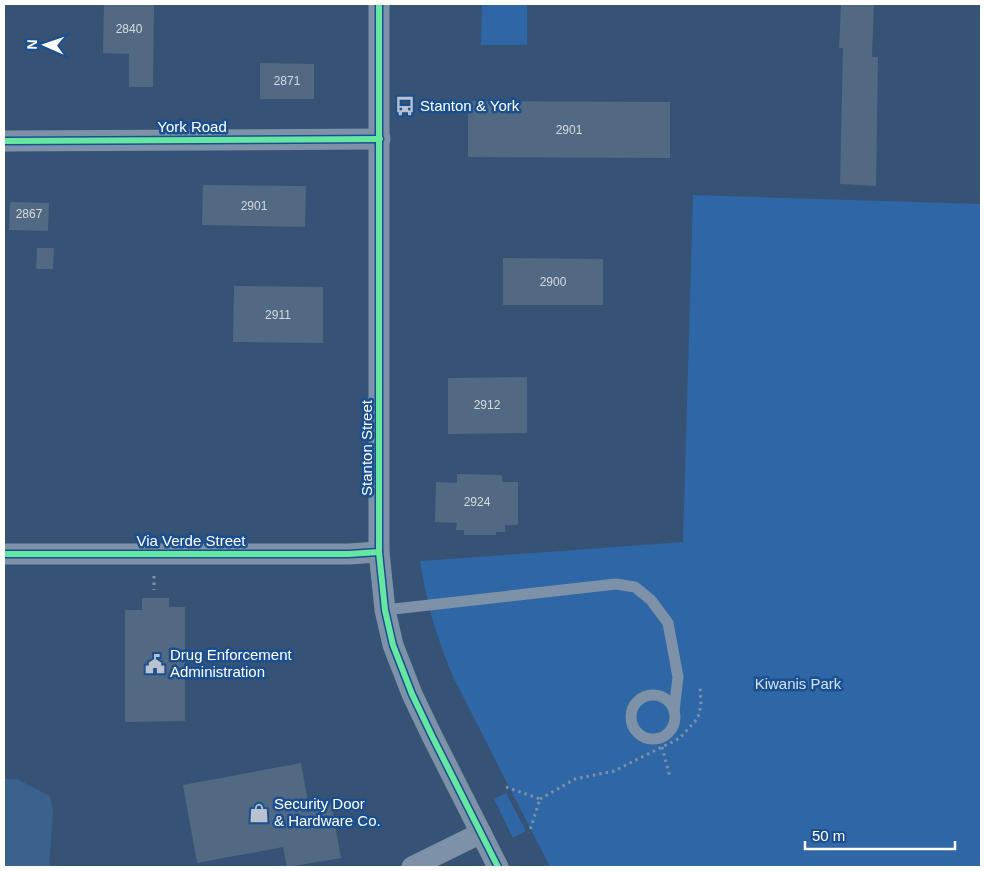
<svg xmlns="http://www.w3.org/2000/svg" width="985" height="871" viewBox="0 0 985 871" font-family="Helvetica,sans-serif">
	<style>
		.green { fill: #2f66a5 }
		.water { fill: #3b618d }
		.building { fill: #526984 }
		.lines { fill: none; stroke-linecap: round; stroke-linejoin: round }
		.path { stroke: #7d92a8; stroke-width: 3; stroke-dasharray: 2.5 4; stroke-linecap: butt }
		.lane { stroke: #7d92a8; stroke-width: 11 }
		.street { stroke: #7d92a8; stroke-width: 21 }
		.cycleway-casing { stroke: #1b4f8f; stroke-width: 9 }
		.cycleway { stroke: #66e7a1; stroke-width: 6 }
		.labels { text-anchor: middle; stroke-width: 5; stroke-linejoin: round; paint-order: stroke }
		.number-label { font-size: 12px; fill: #d4dae0 }
		.poi-label { font-size: 15px; fill: #fff; stroke: #1b4f8f; text-anchor: start }
		.street-label { font-size: 15px; fill: #fff; stroke: #1b4f8f }
		.park-label { font-size: 15px; fill: #cfe3fa; stroke: #1b4f8f }
	</style>
	<rect width="100%" height="100%" fill="#365274"/>
	<g class="green">
		<polygon points="482,4 527,4 527,45 481,45"/>
		<path d="M693,195L981,204V867H550L454,679C437,638 427,606 420,561L683,542Z"/>
		<polygon points="506,793 526,831 513,838 494,799"/>
	</g>
	<polygon class="water" points="4,779 17,779 50,796 53,811 49,867 4,867"/>
	<g class="building">
		<polygon points="104,4 154,5 153,87 129,87 129,54 103,53"/>
		<polygon points="841,4 874,4 872,57 878,57 876,186 840,184 843,48 839,48"/>
		<polygon points="260,63 314,64 314,99 260,99"/>
		<polygon points="468,101 670,102 670,158 468,157"/>
		<polygon points="203,185 306,186 305,227 202,225"/>
		<polygon points="10,202 49,203 48,231 9,230"/>
		<polygon points="37,248 54,248 53,269 36,269"/>
		<polygon points="503,258 603,259 603,305 503,305"/>
		<polygon points="234,286 323,287 323,343 233,342"/>
		<polygon points="527,377 527,433 448,434 448,378"/>
		<polygon points="457,474 502,475 502,482 518,482 518,525 505,525 505,532 496,532 496,535 464,535 464,530 456,530 457,523 435,522 436,482 457,483"/>
		<polygon points="142,598 169,598 169,607 185,607 185,721 125,722 125,610 142,610"/>
		<polygon points="301,763 309,808 331,803 341,858 287,867 283,847 197,863 183,785"/>
	</g>
	<g class="lines">
		<g class="path">
			<polyline points="154,576 154,590"/>
			<polyline points="662,747 670,777"/>
			<polyline points="506,787 540,799 529,833"/>
			<polyline points="540,799 575,779 614,771 680,738 698,718 701,705 700,685"/>
		</g>
		<g class="lane">
			<polyline points="385,610 616,584 635,587 651,600 668,623 678,677 674,711"/>
			<circle cx="653" cy="717" r="22"/>
		</g>
		<g class="street">
			<polyline points="379,4 379,552 385,610 393,645 412,694 432,736 498,867"/>
			<polyline points="4,141 380,139"/>
			<polyline points="4,554 349,554 379,552"/>
			<polyline points="412,867 481,833"/>
		</g>
		<defs>
			<g id="cycleway">
				<polyline points="379,4 379,552 385,610 393,645 412,694 432,736 498,867"/>
				<polyline points="4,141 380,139"/>
				<polyline points="4,554 349,554 379,552"/>
			</g>
		</defs>
		<use href="#cycleway" class="cycleway-casing"/>
		<use href="#cycleway" class="cycleway"/>
	</g>
	<defs>
		<symbol id="bus-bare" viewBox="-9 -9 18 18"><path d="M-5-6H5V4H4V6H2V4H-2V6H-4V4H-5ZM-3.5-4V0h7V-4ZM-3.5 1.2v1.5H-2V1.2ZM2 1.2v1.5H3.5V1.2Z" fill="#b9c2ce" stroke="#1b4f8f" stroke-width="2.5" paint-order="stroke"/></symbol>
		<symbol id="civic-bare" viewBox="-9 -9 18 18"><path d="M-.6-6.5H3V-4.5H.6V-3L4-1V1h2V6H-6V1h2V-1L-.6-3ZM-1.2 2.5V6h2.4V2.5Z" fill="#b9c2ce" stroke="#1b4f8f" stroke-width="2.5" paint-order="stroke"/></symbol>
		<symbol id="shop-bare" viewBox="-9 -9 18 18"><path d="M-5-2.5h2.3a2.7 3.5 0 0 1 5.4 0H5L5.5 6h-11ZM-1.5-2.5h3a1.5 2.3 0 0 0-3 0Z" fill="#b9c2ce" stroke="#1b4f8f" stroke-width="2.5" paint-order="stroke"/></symbol>
	</defs>
	<g fill-rule="evenodd">
		<use href="#bus-bare" x="391" y="92" width="28" height="28"/>
		<use href="#civic-bare" x="141" y="650" width="28" height="28"/>
		<use href="#shop-bare" x="245" y="799" width="28" height="28"/>
	</g>
	<g class="labels">
		<g class="number-label">
			<text x="129" y="33">2840</text>
			<text x="287" y="85">2871</text>
			<text x="569" y="134">2901</text>
			<text x="254" y="210">2901</text>
			<text x="29" y="218">2867</text>
			<text x="553" y="286">2900</text>
			<text x="278" y="319">2911</text>
			<text x="487" y="409">2912</text>
			<text x="477" y="506">2924</text>
		</g>
		<g class="poi-label">
			<text x="420" y="111">Stanton &amp; York</text>
			<text x="170" y="660">Drug Enforcement<tspan x="170" dy="17">Administration</tspan></text>
			<text x="274" y="809">Security Door<tspan x="274" dy="17">&amp; Hardware Co.</tspan></text>
		</g>
		<g class="street-label">
			<text x="192" y="132">York Road</text>
			<text transform="translate(367 448) rotate(-90)" y="5">Stanton Street</text>
			<text x="191" y="546">Via Verde Street</text>
		</g>
		<g class="park-label">
			<text x="798" y="689">Kiwanis Park</text>
		</g>
	</g>
	<rect width="985" height="871" fill="none" stroke="#ffffff" stroke-width="10"/>
	<g transform="translate(45 45) rotate(272)" stroke="#1b4f8f" stroke-width="4" paint-order="stroke">
	<path d="M0-4L9 19L0 12L-9 19Z" fill="#ffffff"/>
	<text y="-8" font-size="14" font-weight="bold" text-anchor="middle" fill="#ffffff">N</text>
	</g>
	<path d="M805 841v8h150v-8" fill="none" stroke="#ffffff" stroke-width="2.5"/>
	<text x="812" y="841" font-size="15" fill="#ffffff" stroke="#1b4f8f" stroke-width="4" paint-order="stroke">50 m</text>
</svg>
